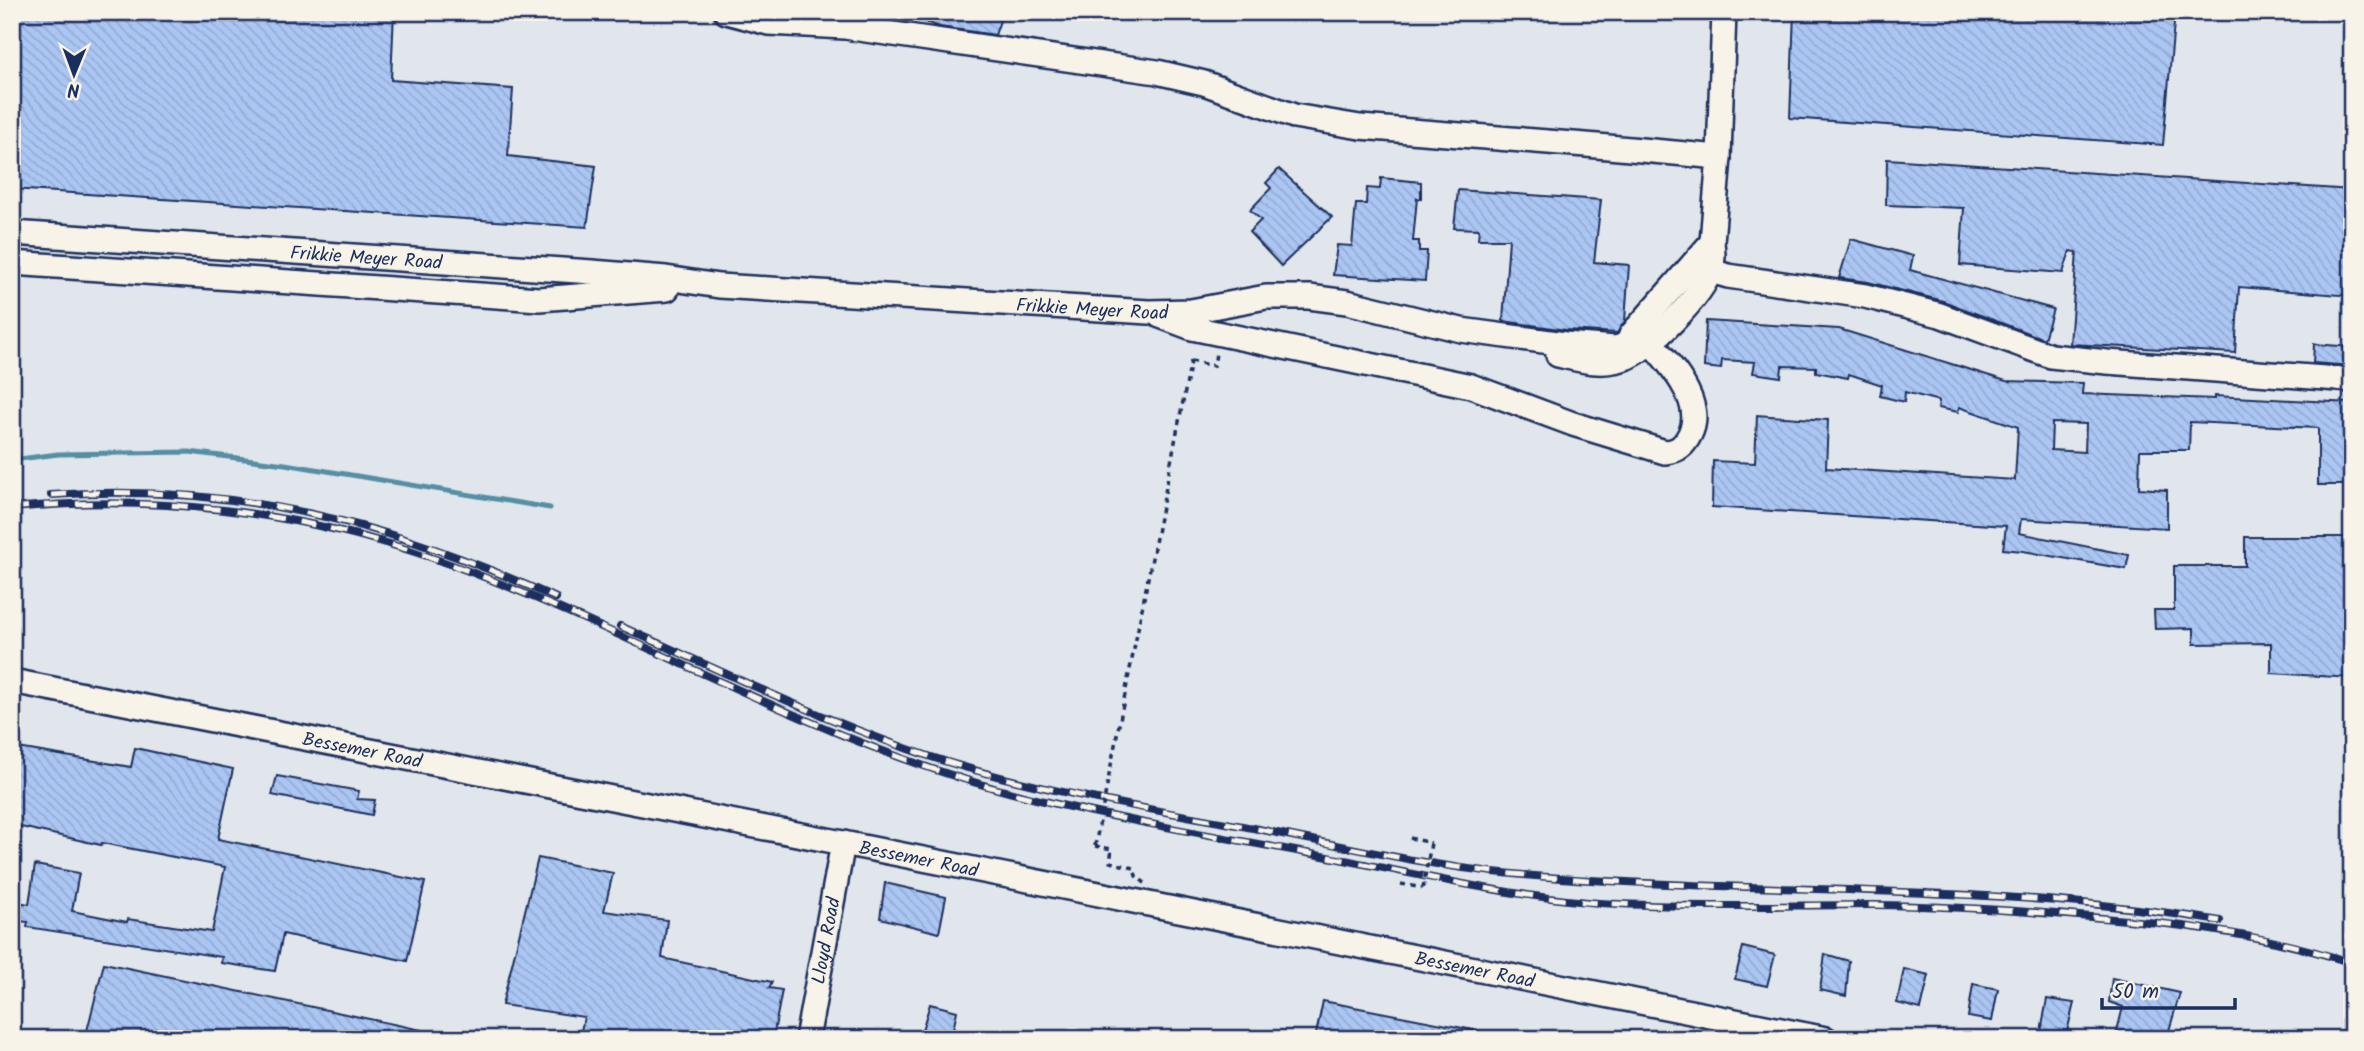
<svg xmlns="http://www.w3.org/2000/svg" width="2364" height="1051" viewBox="0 0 2364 1051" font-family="Kalam,sans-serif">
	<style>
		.built { fill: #e0e6eb }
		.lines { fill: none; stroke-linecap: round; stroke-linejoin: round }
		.stream { stroke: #558ea5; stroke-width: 5 }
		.building { fill: url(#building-back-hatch); stroke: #1b2f5e; stroke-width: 2; fill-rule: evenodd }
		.minor-casing { stroke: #1b2f5e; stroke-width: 28 }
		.path { stroke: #1b2f5e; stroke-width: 3.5; stroke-dasharray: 5 5; stroke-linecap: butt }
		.minor { stroke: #f7f3e8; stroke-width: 23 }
		.rail-casing { stroke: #1b2f5e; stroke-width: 8 }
		.rail { stroke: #f7f3e8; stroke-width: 5; stroke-dasharray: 16; stroke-linecap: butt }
		.path-bridge { stroke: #1b2f5e; stroke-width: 3.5; stroke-dasharray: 5 5; stroke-linecap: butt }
		.labels { text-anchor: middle; stroke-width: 7; stroke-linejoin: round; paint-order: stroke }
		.street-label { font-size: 19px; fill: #1b2f5e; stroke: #f7f3e8 }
	</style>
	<defs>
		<pattern id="building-back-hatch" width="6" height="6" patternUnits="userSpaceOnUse" patternTransform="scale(1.75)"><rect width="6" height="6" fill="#abc6f3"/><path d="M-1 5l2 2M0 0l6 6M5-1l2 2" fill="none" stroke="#93aad3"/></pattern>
	</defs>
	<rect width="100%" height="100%" fill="#f7f3e8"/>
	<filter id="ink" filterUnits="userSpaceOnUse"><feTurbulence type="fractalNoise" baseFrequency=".0143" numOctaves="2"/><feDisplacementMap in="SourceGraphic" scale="14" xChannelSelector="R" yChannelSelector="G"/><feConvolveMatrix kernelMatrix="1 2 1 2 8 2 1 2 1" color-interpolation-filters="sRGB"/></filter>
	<g filter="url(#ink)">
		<rect class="built" x="12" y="12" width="2340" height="1027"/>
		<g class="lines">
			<polyline class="stream" points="12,460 58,454 189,452 285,464 550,508"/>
		</g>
		<g class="building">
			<polygon points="12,12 394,12 391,80 513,89 508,156 596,166 587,227 12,189"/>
			<polygon points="905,12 1003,12 995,35 940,27 905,15"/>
			<polygon points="1794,12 2175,12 2163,145 1790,118"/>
			<polygon points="1887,159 2352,190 2352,296 2239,287 2235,353 2070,344 2077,252 2070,251 2063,273 1960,265 1964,208 1886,205"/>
			<polygon points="1279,169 1332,217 1281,266 1249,232 1261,220 1250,210 1271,188 1266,183"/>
			<polygon points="1381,178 1421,182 1421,199 1417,198 1413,241 1419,241 1419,251 1427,251 1425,281 1333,275 1337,245 1352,246 1356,204 1366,204 1367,188 1380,189"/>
			<polygon points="1458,190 1601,200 1594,262 1629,265 1625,321 1617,333 1566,330 1503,321 1509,239 1478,239 1479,229 1454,228"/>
			<polygon points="1851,239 1913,256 1910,270 2053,309 2044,339 1943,301 1868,282 1839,278"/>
			<path d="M1706,321L1839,329L2006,381L2083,383L2082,394L2215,399V396L2352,403V485H2318V428L2190,422L2189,450H2140L2139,488L2167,490V528L2021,519L2019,533L2129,555L2126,569L2023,551L2003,549L2006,526L1712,507L1713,461L1755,463L1757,415L1828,420L1826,468L2015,480L2018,427L1959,407L1958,412L1938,408L1939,401L1905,392L1904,402L1880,396L1882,385L1849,374L1848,378L1816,372V367L1782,366L1781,377L1753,373L1755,362L1722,360L1721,369L1704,367ZM2052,423L2086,424L2085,452L2051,450Z"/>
			<polygon points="2314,344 2352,347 2352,366 2313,363"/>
			<polygon points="2245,537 2352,537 2352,678 2271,673 2271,643 2194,644 2194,628 2155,629 2154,610 2174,610 2174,566 2245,566"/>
			<polygon points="12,747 131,767 135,748 233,769 218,839 425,882 407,961 283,934 275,971 221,963 222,957 27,927 28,922 12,920 12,901 29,904 35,865 79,873 72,911 127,922 128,919 212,932 225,867 102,843 101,845 12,825"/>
			<polygon points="277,776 359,791 357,799 375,800 372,815 272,795"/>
			<polygon points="538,858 613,873 604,911 667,920 662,958 772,982 769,988 782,990 773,1038 757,1032 756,1039 628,1039 581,1031 584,1017 502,1005"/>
			<polygon points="885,883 946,897 939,933 880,918"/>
			<polygon points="1743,947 1775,955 1767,986 1735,979"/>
			<polygon points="1825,954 1849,961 1846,996 1820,990"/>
			<polygon points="104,963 431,1032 430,1039 85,1039"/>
			<polygon points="1904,969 1929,975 1921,1009 1897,1003"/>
			<polygon points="2112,978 2180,993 2168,1034 2157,1032 2156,1039 2115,1039 2123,1007 2109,1002"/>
			<polygon points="1973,984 1998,989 1992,1021 1968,1017"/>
			<polygon points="2047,999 2074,1003 2066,1036 2041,1032"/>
			<polygon points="1323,1001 1484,1032 1483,1039 1315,1039"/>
			<polygon points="930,1004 957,1011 952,1035 922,1030"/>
		</g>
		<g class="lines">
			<defs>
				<g id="minor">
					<polyline points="726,12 768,23 845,27 1157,72 1204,83 1294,116 1360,127 1586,145 1719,157"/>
					<path id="s1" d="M12,233L592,272L666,278L719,286L1149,312L1191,311L1266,297H1309L1347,302L1461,330L1565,344L1615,348C1623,347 1629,343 1631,335L1712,242"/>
					<polyline points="1696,261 1711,271 1728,276 1865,296 1940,315 2051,356 2107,362 2352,380"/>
					<polyline points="12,263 539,299 667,289"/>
					<path d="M1160,316L1192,328L1471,386L1573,424L1665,452C1678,451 1684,446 1690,434C1708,399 1659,352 1637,328"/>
					<path d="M1558,355C1580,360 1600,366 1622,359C1648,352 1703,295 1711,269C1714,260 1713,252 1712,242L1719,157L1724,12"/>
					<path id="s2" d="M12,681L843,843L1826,1039"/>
					<path id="s3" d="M807,1039L843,843"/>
				</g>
			</defs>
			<use href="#minor" class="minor-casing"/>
			<g class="path">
				<polyline points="1191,361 1214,366 1216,353"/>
				<polyline points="1410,838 1431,843"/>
				<polyline points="1095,846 1112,849 1110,862 1134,868 1136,876 1145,883"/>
				<polyline points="1401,884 1423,888"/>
			</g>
			<use href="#minor" class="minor"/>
			<defs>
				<g id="rail">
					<path d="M51,495C233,482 391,523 556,598"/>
					<path d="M12,508C153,494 296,511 430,557C636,629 821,748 1036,799C1137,824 1241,840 1344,860C1435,878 1526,900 1619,904C1704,908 1788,905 1873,905C1950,906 2026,911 2102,918C2187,924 2271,936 2352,963"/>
					<path d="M620,626C715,668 810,714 908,749C1017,788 1140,807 1253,828C1339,845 1426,866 1513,874C1748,896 1987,881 2220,921"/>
				</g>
			</defs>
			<use href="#rail" class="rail-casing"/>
			<use href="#rail" class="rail"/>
			<g class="path-bridge">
				<polyline points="1095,846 1191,361"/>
				<polyline points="1423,888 1431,843"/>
			</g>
		</g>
	</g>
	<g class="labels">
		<g class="street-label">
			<text dy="7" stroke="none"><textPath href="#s1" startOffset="355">Frikkie Meyer Road</textPath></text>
			<text dy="7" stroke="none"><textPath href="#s1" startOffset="1083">Frikkie Meyer Road</textPath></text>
			<text dy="7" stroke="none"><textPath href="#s2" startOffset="357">Bessemer Road</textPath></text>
			<text dy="7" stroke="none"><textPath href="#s2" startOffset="924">Bessemer Road</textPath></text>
			<text dy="7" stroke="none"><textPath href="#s3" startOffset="100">Lloyd Road</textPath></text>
			<text dy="7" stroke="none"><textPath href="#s2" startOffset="1491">Bessemer Road</textPath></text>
		</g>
	</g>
	<rect width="2364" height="1051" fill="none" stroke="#f7f3e8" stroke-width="42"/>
	<rect x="21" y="21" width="2322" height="1009" fill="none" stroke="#1b2f5e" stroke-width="2.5" filter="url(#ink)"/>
	<g transform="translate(74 74) rotate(181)" stroke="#f7f3e8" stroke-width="5" paint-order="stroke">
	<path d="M0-5L12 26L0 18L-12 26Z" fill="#1b2f5e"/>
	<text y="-10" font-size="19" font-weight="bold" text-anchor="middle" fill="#1b2f5e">N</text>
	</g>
	<path d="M2102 998v10h133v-10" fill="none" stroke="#1b2f5e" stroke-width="3.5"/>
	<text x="2112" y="998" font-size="21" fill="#1b2f5e" stroke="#f7f3e8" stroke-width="5" paint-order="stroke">50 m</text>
</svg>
